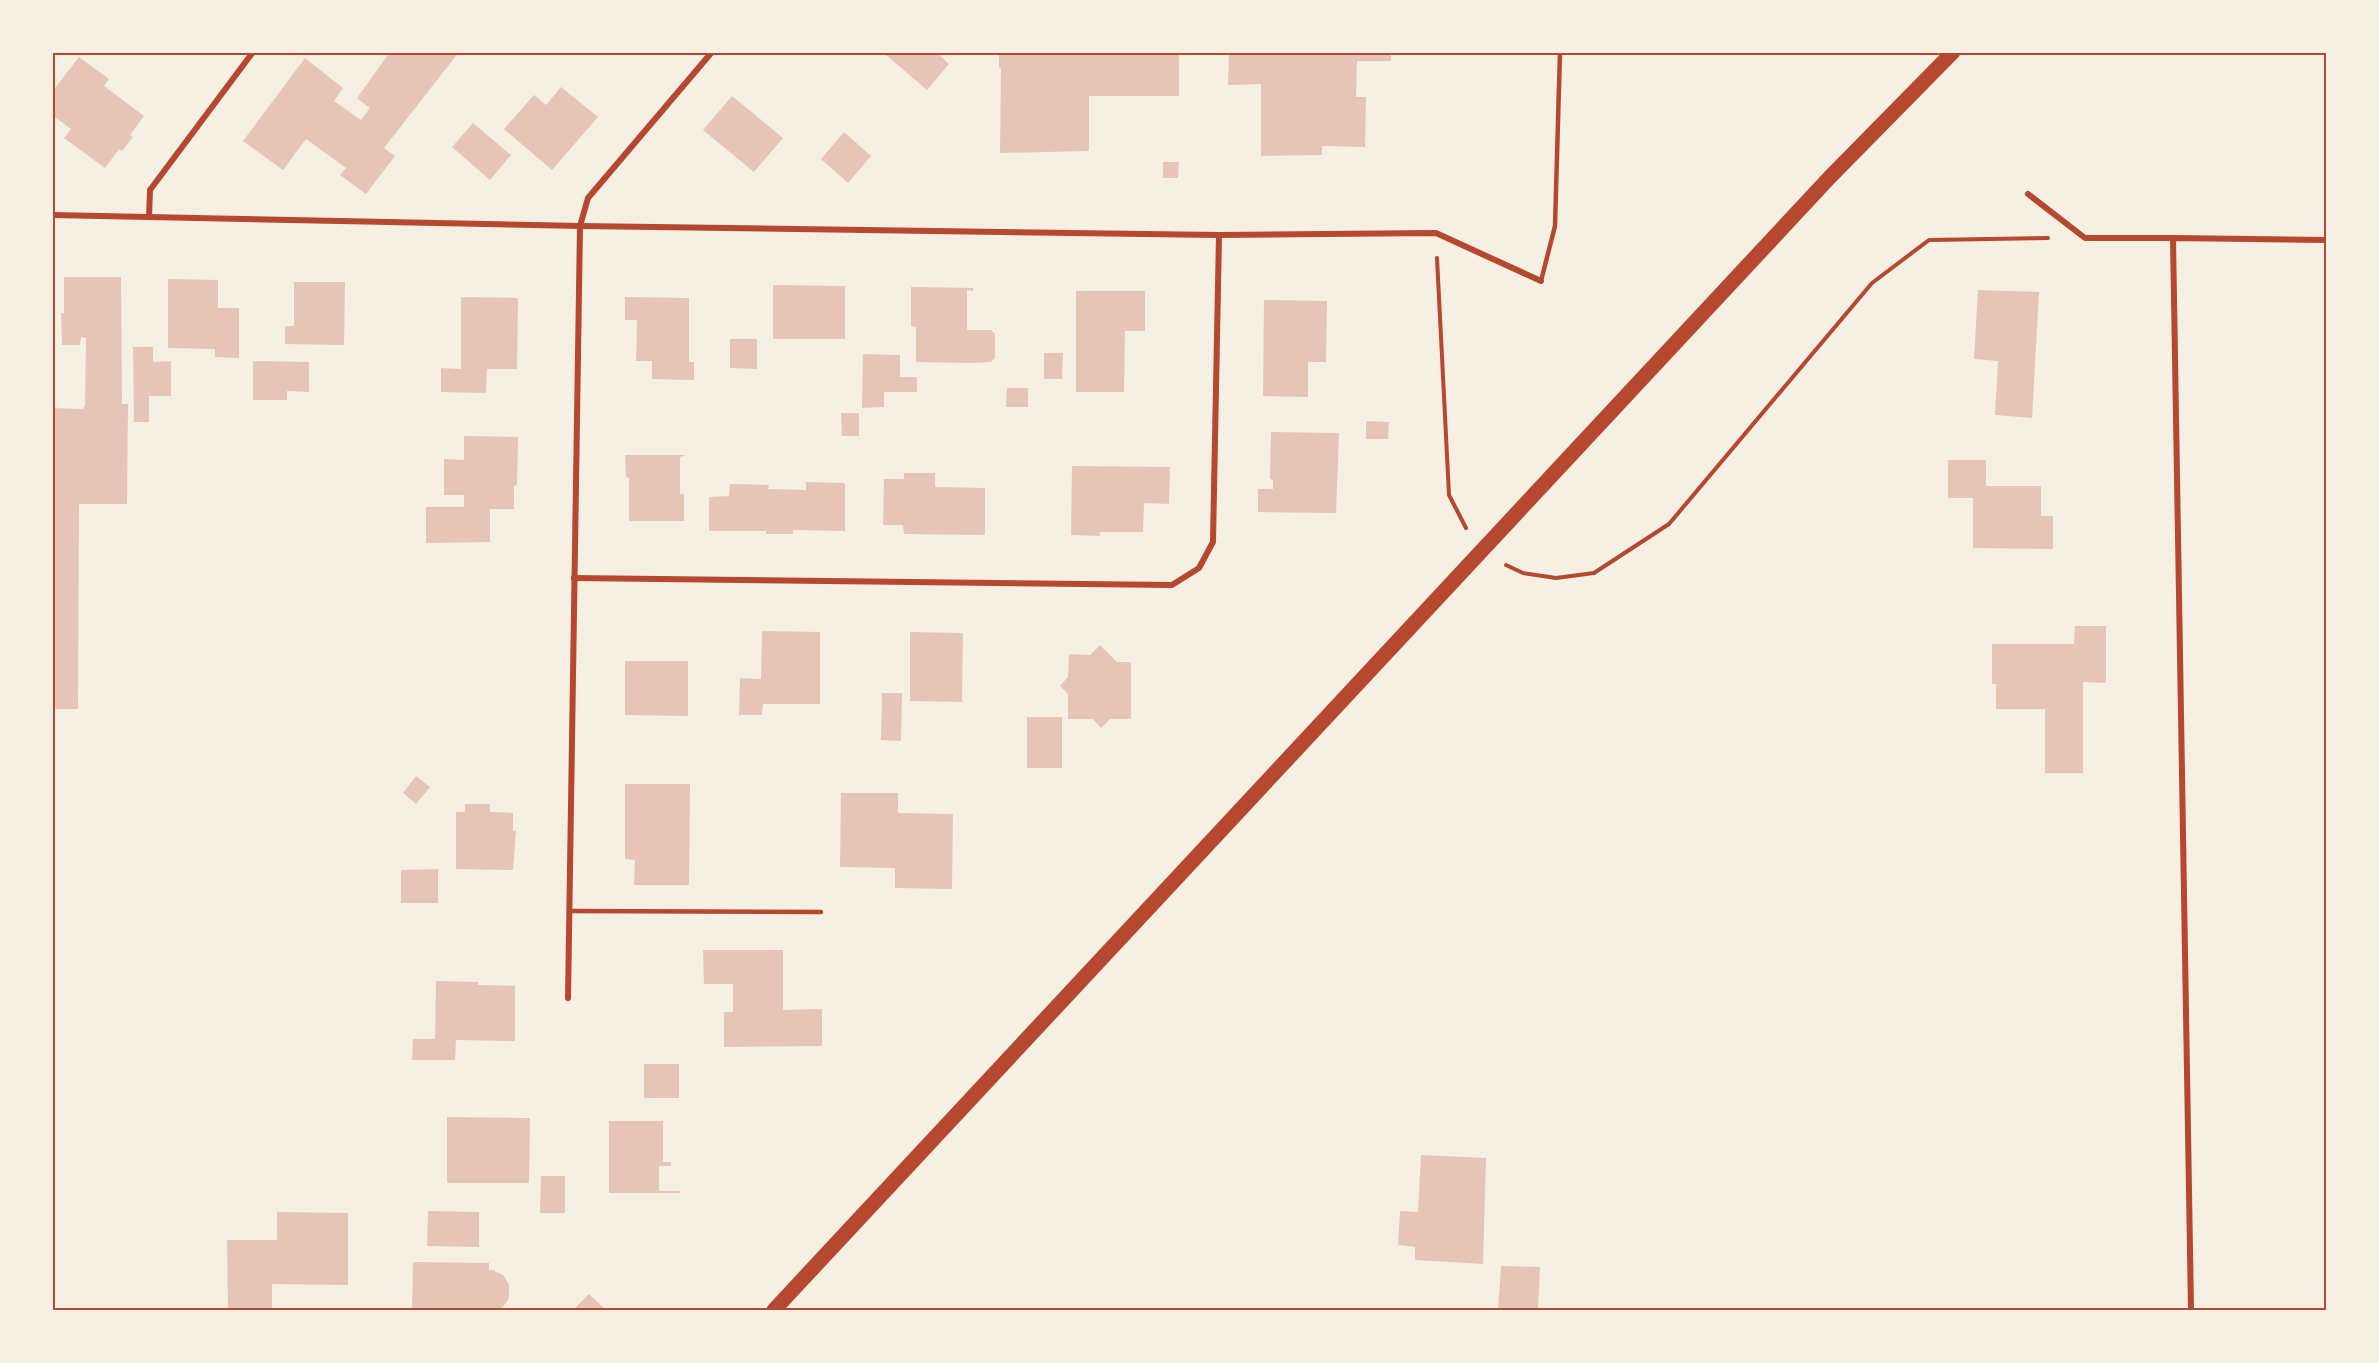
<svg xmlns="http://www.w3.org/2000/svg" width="2379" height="1363" viewBox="0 0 2379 1363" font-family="Barlow,sans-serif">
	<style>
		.building { fill: #e6c5b7 }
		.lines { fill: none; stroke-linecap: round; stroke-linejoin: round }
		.path { stroke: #b5482f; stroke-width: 4 }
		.service { stroke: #b5482f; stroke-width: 4.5 }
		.minor { stroke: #b5482f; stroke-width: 6 }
		.primary { stroke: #b5482f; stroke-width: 15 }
		.neatline { fill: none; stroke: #b5482f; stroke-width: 2 }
	</style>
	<rect width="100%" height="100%" fill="#f6efe4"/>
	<g class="building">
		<polygon points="390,52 459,52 384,148 395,156 366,194 340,175 346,168 306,139 283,170 243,141 305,58 343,88 334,101 361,120 370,108 357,98"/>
		<polygon points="886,52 936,52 949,64 927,90 885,54"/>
		<polygon points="999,52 1179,52 1179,96 1089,96 1089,151 1000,153 1001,68 999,68"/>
		<polygon points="1229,52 1391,52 1391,61 1357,61 1356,97 1366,97 1365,147 1322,146 1322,155 1261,156 1261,84 1228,85"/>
		<polygon points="79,57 109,79 104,86 144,116 130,135 133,137 122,151 119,149 105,168 64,138 71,129 52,115 52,92"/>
		<polygon points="561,87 598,117 552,170 504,129 534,95 546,105"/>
		<polygon points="732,96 783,138 754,172 703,130"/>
		<polygon points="473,123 511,155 490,180 452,147"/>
		<polygon points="844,132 871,156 848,183 821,159"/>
		<polygon points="1163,162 1179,162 1178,178 1163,178"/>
		<polygon points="64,277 121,277 122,404 128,404 127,504 79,504 78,709 52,709 52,408 83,409 85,405 86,338 81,337 80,345 62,345 61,313 64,313"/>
		<polygon points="168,279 218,280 218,308 239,308 239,358 215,357 215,349 168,348"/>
		<polygon points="294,282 345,282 344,345 285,344 285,326 294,326"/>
		<polygon points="773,285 845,286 845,339 773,339"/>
		<polygon points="911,287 973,288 973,291 967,290 967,330 991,330 995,334 995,358 991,362 972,363 916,362 916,327 911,326"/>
		<polygon points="1978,290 2039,292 2032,418 1995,415 1998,361 1974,359"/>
		<polygon points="1076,291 1145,291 1145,331 1125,331 1124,392 1076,392"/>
		<polygon points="461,297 518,298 517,369 487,369 486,393 441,392 441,368 461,369"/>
		<polygon points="625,297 689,298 689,362 694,362 694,380 652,379 652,361 636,361 637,320 625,320"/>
		<polygon points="1264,300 1327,301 1326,362 1308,362 1308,397 1263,396"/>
		<polygon points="730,339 757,339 757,369 730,368"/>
		<polygon points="133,347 153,347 153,362 171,361 171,396 149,396 149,422 134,422"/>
		<polygon points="1044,353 1063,353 1062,379 1044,379"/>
		<polygon points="863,354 900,355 900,377 917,377 917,392 884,392 884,407 862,408"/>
		<polygon points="253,361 309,362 309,392 287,391 287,400 253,400"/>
		<polygon points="1007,388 1028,388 1028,407 1006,407"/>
		<polygon points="841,413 859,413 859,436 842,436"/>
		<polygon points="1366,421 1389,422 1388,439 1366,439"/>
		<polygon points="1271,432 1339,433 1336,513 1258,512 1258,489 1273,489 1273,480 1270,479"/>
		<polygon points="464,436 518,437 517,485 514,486 514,509 490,509 490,542 426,543 426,507 464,507 464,495 444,495 444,459 464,460"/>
		<polygon points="625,455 686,455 680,457 680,494 684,494 684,521 629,521 629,478 626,477"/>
		<polygon points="1948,460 1986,460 1986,486 2041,486 2041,516 2053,516 2053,549 1973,548 1973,498 1948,498"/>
		<polygon points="1072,466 1170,467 1169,504 1144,503 1143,532 1100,532 1100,536 1071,535"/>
		<polygon points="904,473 935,473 935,487 985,488 985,535 904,534 903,525 883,525 884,479 904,479"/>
		<polygon points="806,482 845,483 845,531 793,530 793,534 766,534 766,531 709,531 709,497 729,496 730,484 769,485 768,489 806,490"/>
		<polygon points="2075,626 2106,626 2106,683 2083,682 2083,773 2045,773 2045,709 1996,709 1996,684 1992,684 1992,644 2074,644"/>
		<polygon points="762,631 820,632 820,704 763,704 762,715 739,715 740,678 761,679"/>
		<polygon points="910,632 963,633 962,702 910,701"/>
		<polygon points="1100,645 1117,662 1131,662 1131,719 1110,719 1101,728 1093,719 1068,719 1068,694 1060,686 1068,677 1069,654 1090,655"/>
		<polygon points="625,661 688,661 688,716 625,715"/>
		<polygon points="882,693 902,693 901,741 881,740"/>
		<rect x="1027" y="717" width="35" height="51"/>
		<polygon points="416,776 430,787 416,804 403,793"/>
		<polygon points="625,784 690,784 689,885 634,885 635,860 625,859"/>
		<polygon points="841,793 898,793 898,813 953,814 952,889 895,888 895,868 840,867"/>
		<polygon points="465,804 490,804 490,812 513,813 513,831 516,831 513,870 456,869 456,812 465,812"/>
		<polygon points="438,869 438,903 401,903 401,870"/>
		<polygon points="703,950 783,950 783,1010 822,1009 822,1046 724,1047 724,1012 733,1012 733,984 704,984"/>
		<polygon points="436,981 478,982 478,985 515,986 515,1041 456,1040 455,1060 412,1060 413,1039 435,1039"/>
		<rect x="644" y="1064" width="35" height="34"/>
		<polygon points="447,1117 530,1118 529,1183 447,1183"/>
		<polygon points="609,1121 663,1121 663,1162 671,1162 671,1166 659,1166 659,1191 680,1191 680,1193 609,1193"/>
		<polygon points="1421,1155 1486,1158 1483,1264 1415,1260 1415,1247 1398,1245 1400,1211 1418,1212"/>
		<polygon points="541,1176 565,1176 565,1213 540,1213"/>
		<polygon points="428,1211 479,1212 479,1247 427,1246"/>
		<polygon points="277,1212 348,1213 348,1285 272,1284 272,1310 228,1310 227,1240 277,1240"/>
		<polygon points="413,1262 489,1263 489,1270 493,1270 503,1275 509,1285 509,1298 503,1307 497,1310 412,1310"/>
		<polygon points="1501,1266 1540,1267 1538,1310 1498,1310"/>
		<polygon points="589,1294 605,1309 573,1310"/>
	</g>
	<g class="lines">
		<g class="path">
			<polyline points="1437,258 1449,495 1466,528"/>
			<polyline points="1506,565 1523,573 1556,578 1594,573 1669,524 1872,283 1929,240 2048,238"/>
		</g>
		<g class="service">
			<polyline points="1541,281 1555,226 1560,52"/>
			<polyline points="570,911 821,912"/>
		</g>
		<g class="minor">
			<polyline points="2028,194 2085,238 2173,238"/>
			<polyline points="52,215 580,226 1219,235 1436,233 1541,281"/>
			<polyline points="149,217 150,190 253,52"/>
			<polyline points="574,578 1172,585 1199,568 1213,542 1219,235"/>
			<polyline points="568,998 580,226 588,198 712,52"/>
			<polyline points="2191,1310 2173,238 2326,240"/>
		</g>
		<polyline class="primary" points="774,1310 1830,177 1953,52"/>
	</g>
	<rect width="2379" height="1363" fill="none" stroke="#f6efe4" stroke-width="108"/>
	<rect x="54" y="54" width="2271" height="1255" class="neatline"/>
</svg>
